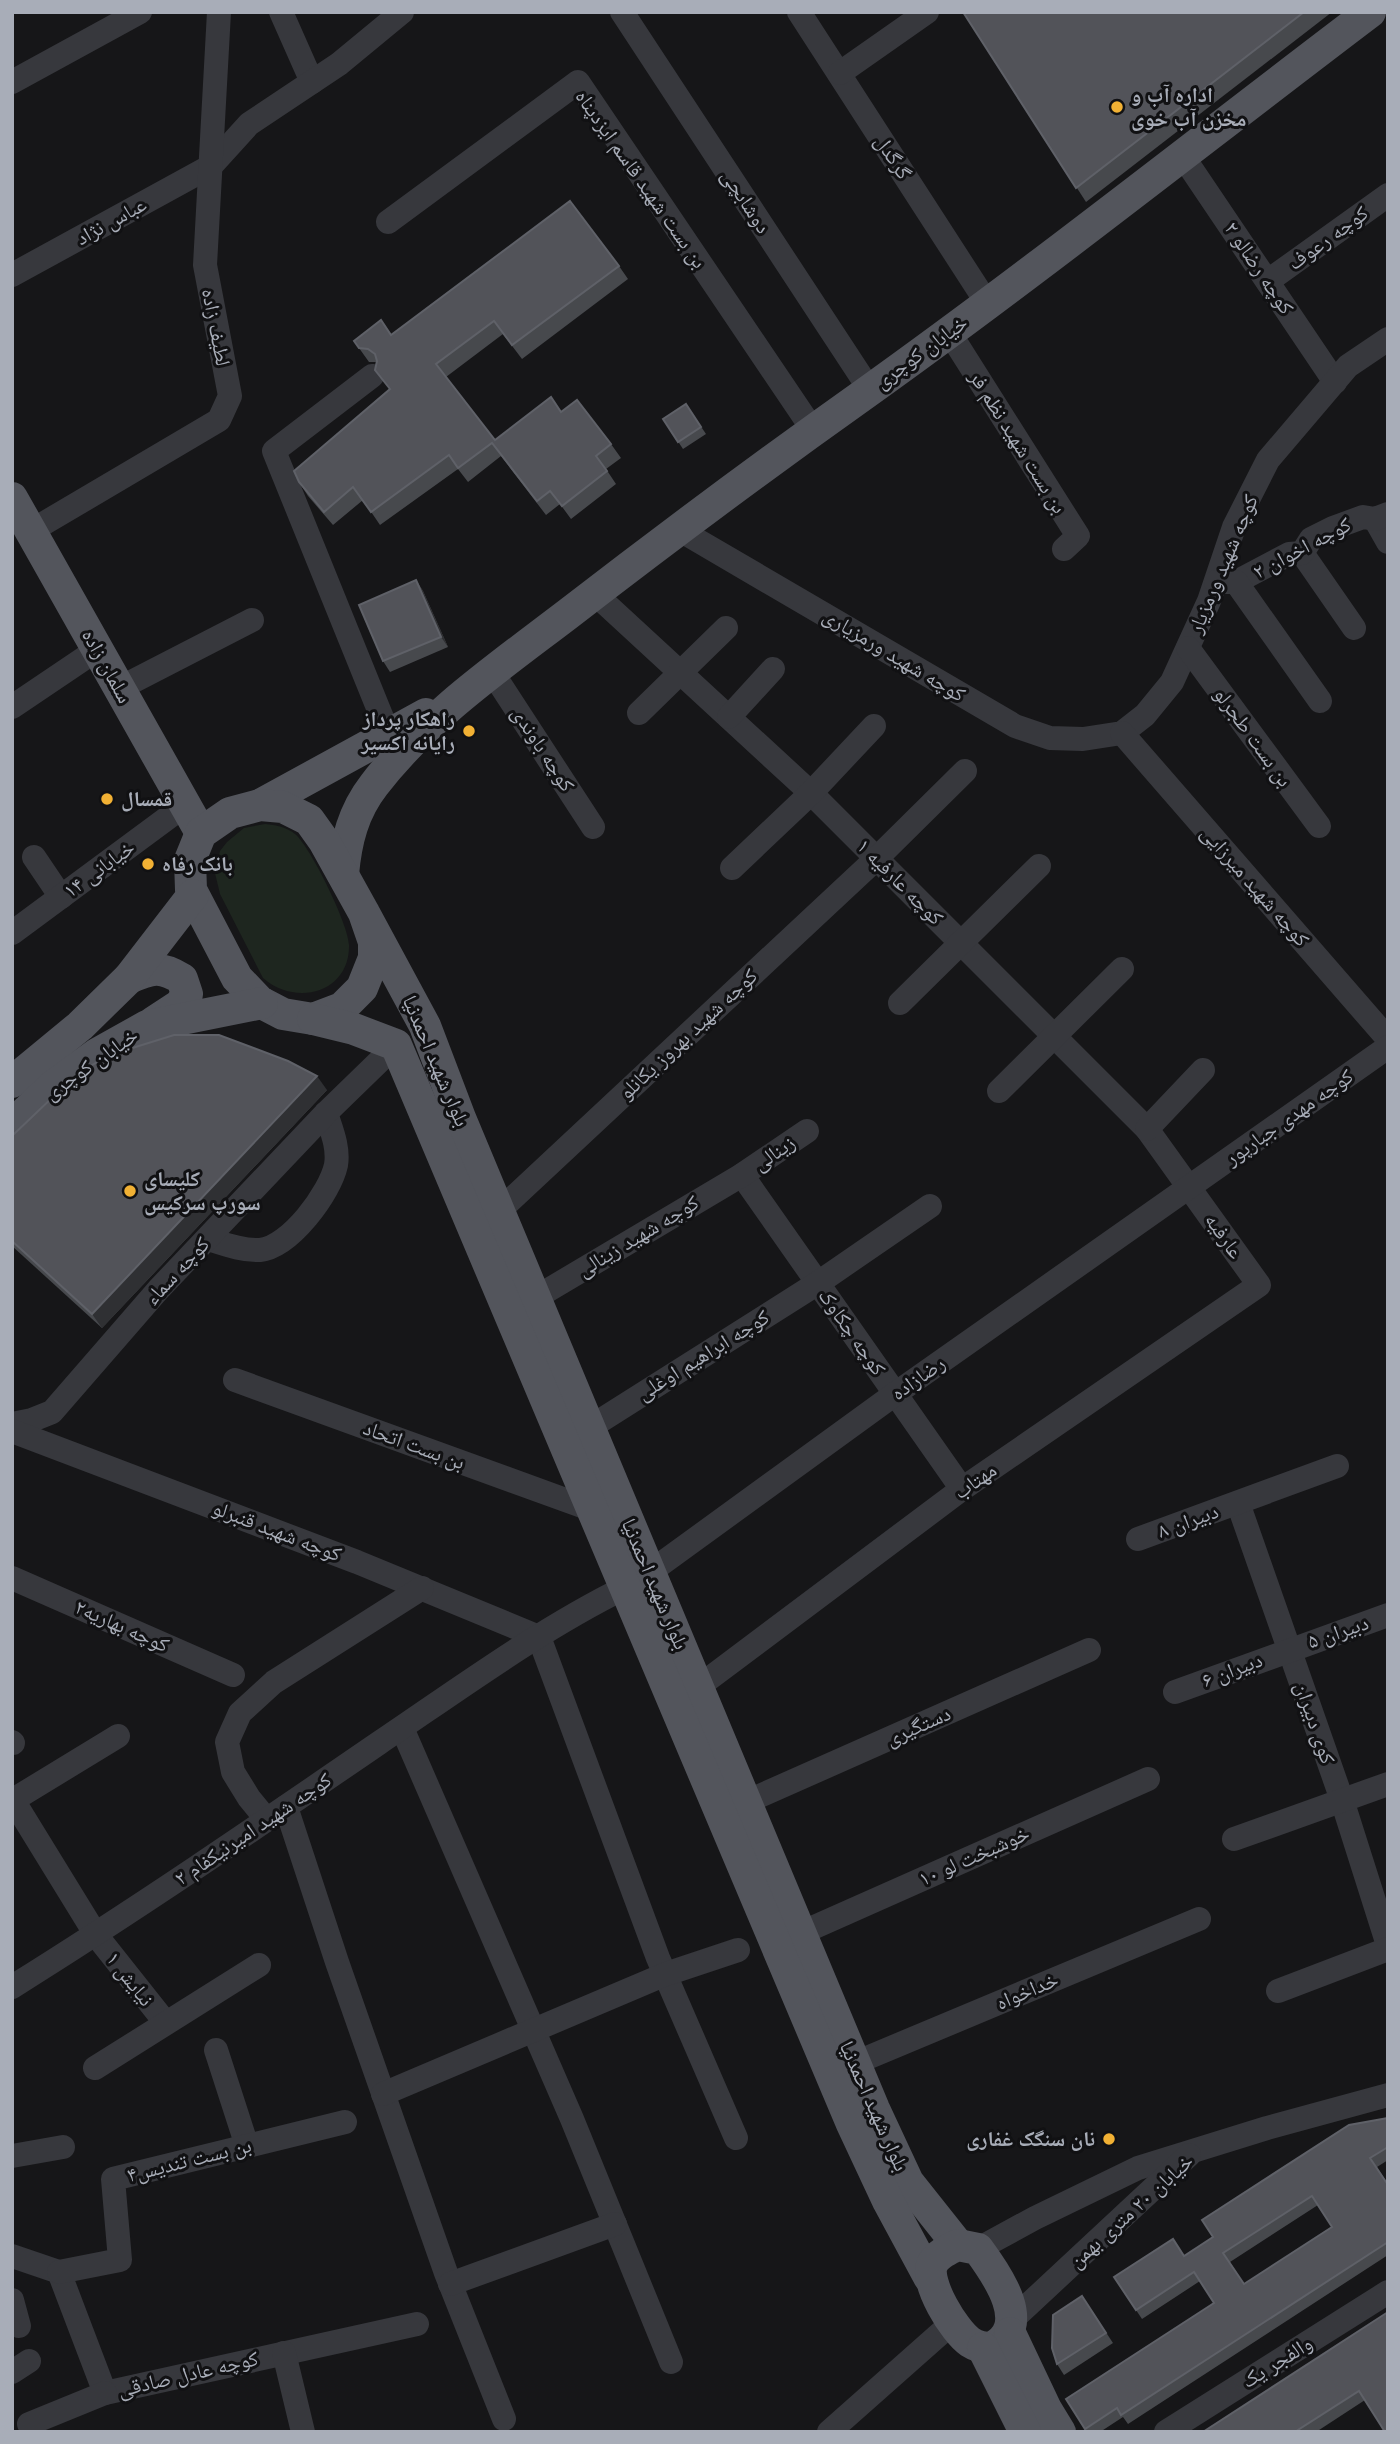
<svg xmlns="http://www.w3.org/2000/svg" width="1400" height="2444" viewBox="0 0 1400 2444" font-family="'PT Sans','Noto Naskh Arabic',sans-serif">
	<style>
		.green { fill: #1e261f }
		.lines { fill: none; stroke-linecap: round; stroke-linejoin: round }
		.minor { stroke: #37383d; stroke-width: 24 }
		.major { stroke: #53555c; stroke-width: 32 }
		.wall { fill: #47494d; fill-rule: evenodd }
		.shaded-wall { fill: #2f3033 }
		.building { fill: #525359; stroke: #5f6168; stroke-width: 2; fill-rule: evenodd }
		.poi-dot { fill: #f2b134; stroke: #111113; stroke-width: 2.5 }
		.labels { text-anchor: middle; stroke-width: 6; stroke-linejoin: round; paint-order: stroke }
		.poi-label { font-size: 21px; font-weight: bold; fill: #a8adb8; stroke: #111113; text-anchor: start }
		.street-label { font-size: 21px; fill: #a8adb8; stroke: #111113 }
	</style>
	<rect width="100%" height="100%" fill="#161618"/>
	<path class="green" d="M265,824C276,825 286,827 295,834C310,846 349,925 349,945C350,993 296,1007 263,978L220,894L215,873L220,851L227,842L244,828Z"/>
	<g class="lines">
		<g class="minor">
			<polyline points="281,12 312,82"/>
			<polyline points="622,12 870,390"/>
			<polyline points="799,12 987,303"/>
			<polyline points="840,73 927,12"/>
			<polyline points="12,82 140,12"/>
			<polyline points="1182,155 1335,382"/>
			<polyline points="388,222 578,82 813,430"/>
			<polyline points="12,275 211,166 249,124 339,64 402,12"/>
			<polyline points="1268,281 1388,195"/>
			<polyline points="949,332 1078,536 1064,549"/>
			<polyline points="372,376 274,451 389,735"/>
			<polyline points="1375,519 1388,542"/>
			<polyline points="678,529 1015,726 1050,738 1083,739 1122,733 1145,715 1172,682 1209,601 1234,527 1268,460 1348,366 1388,339"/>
			<polyline points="31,531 219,420 230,396 205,265 219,12"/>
			<polyline points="1302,553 1354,628"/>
			<polyline points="1216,582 1236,582 1289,554 1302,553 1311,539 1333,528 1363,517 1375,519 1388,514"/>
			<polyline points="1236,582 1320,701"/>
			<polyline points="595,594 811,793 1147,1129 1259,1285 962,1489 698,1687"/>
			<polyline points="1188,648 1319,826"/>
			<polyline points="492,672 593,827"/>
			<polyline points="120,688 252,620"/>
			<polyline points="12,707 98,649"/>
			<polyline points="639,713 726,628"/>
			<polyline points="729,717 773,669"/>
			<polyline points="1122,733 1388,1039"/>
			<polyline points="34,857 61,897"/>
			<polyline points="732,868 811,793 874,726"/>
			<polyline points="12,933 185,805"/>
			<polyline points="900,1003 1039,866"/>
			<polyline points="999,1091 1122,969"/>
			<polyline points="1147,1129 1203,1070"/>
			<polyline points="742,1175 962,1489"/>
			<polyline points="499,1211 877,858 965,771"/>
			<path d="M208,1239C224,1244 243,1251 260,1250C290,1247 330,1193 336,1165C339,1147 331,1129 326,1113"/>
			<polyline points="535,1298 742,1175 807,1131"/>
			<polyline points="235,1380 593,1510"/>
			<polyline points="12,1424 32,1420 52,1412 158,1290 326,1113 396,1045"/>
			<polyline points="589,1428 818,1283 930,1206"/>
			<polyline points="12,1431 357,1562 539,1637 658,1958 736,2138"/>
			<polyline points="1238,1503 1342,1800 1388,1945"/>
			<polyline points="1138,1539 1337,1466"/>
			<polyline points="650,1572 895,1394 1388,1047"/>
			<polyline points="12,1578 233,1675"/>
			<polyline points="1175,1692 1388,1615"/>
			<polyline points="402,1728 572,2119 671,2362"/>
			<polyline points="118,1736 13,1800 96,1935 165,2022"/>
			<polyline points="12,1742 13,1743"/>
			<polyline points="746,1802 1089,1650"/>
			<polyline points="286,1807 337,1962 446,2273 504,2419"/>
			<polyline points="267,1820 249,1798 233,1772 227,1742 240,1713 274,1682 422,1588"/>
			<polyline points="1234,1839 1388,1784"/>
			<polyline points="801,1933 1148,1779"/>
			<path d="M12,1987C137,1909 258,1826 379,1743C459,1689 539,1630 626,1587"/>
			<polyline points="1278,1991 1388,1949"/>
			<polyline points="216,2050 247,2146"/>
			<polyline points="855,2063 1199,1919"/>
			<polyline points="95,2068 259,1965"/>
			<polyline points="383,2094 666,1974 738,1950"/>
			<polyline points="12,2156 63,2147"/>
			<polyline points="978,2249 1035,2218 1138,2168 1267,2128 1388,2095"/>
			<polyline points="12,2256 59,2272 105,2393 417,2324"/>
			<polyline points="59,2272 120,2260 113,2179 345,2122"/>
			<polyline points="450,2284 615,2224"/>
			<polyline points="12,2300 19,2326"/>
			<polyline points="1012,2320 1189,2155"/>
			<polyline points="284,2353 303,2432"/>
			<polyline points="12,2372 29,2361"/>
			<polyline points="29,2424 105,2393"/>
			<polyline points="829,2432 952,2323"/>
			<polyline points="1166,2432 1388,2292"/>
		</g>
		<g class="major">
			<polyline points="12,498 201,833"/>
			<polyline points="260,805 426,714"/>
			<path d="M343,874C346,841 353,812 374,785C426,717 500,666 568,614C665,539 763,466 863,395C1035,272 1201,140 1370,12"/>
			<polyline points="364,913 374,942 374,958 362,988 342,1008 313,1019 283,1014 260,1002 237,978 191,890 190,860 201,833 230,813 260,805 283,807 309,820 324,841 364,913 425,1026 460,1118 874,2109 908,2182 958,2245"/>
			<path d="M129,978C153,968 160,966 182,979L187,994L180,1005L154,1022"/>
			<polyline points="313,1019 354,1029 396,1045 852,2124 888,2201 929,2277"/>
			<polyline points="12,1082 80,1026 129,978 193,895"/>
			<polyline points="12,1125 52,1087 97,1054 147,1026 262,1003"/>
			<path d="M958,2245L978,2249C998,2276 1034,2327 991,2348C984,2348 976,2346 970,2342C954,2331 925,2283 932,2265C936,2255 949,2249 958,2245Z"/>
			<polyline points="1010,2333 1046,2409 1060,2432"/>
			<polyline points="983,2348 1025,2432"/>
		</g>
	</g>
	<g class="wall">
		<polygon points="963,12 1332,12 1086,202"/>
		<polygon points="619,266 628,279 522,359 503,334 446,377 495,440 561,412 611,444 621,458 606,469 616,484 571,519 560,504 546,515 501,456 468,482 458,469 380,525 363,500 333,525 308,496 299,482 389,389 377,362 369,362 354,341 391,335"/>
		<polygon points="686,404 706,434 683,449 663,419"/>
		<polygon points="416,580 423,591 448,647 390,672 383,661"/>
		<polygon points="327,1090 102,1328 12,1246 12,1136"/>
		<path d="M1388,2118V2160L1377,2167L1388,2184V2255L1128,2424L1123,2417L1100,2432H1087L1066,2399L1214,2303L1200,2281L1142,2319L1136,2310L1213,2237ZM1318,2205L1332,2227L1244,2284L1230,2262Z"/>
		<polygon points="1082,2296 1113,2343 1064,2375 1057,2364"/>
		<polygon points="1388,2312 1365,2400 1316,2432 1203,2432"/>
	</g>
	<g class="shaded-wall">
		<polygon points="416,580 423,591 448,647 441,637"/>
		<polygon points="317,1076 327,1090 102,1328 92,1314"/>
	</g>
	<g class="building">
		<polygon points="963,12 1304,12 1076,188"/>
		<polygon points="570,201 619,266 512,345 494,321 436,364 495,440 551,397 561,412 577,400 611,444 596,456 607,471 562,506 550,491 537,501 492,443 458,468 449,455 371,512 353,487 324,512 299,482 294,471 390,389 375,370 377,361 375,354 368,349 359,348 354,341 381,320 391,335"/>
		<polygon points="686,404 701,427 678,442 663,419"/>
		<polygon points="416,580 441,637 383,661 359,605"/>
		<polygon points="174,1035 219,1035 288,1061 317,1076 92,1314 12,1241 12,1136 78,1073 110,1055"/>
		<path d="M1388,2118V2147L1370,2158L1388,2185V2242L1121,2415L1117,2408L1085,2429L1066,2399L1214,2303L1194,2272L1136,2310L1114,2277L1173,2239L1184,2256L1213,2237L1202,2220L1349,2125ZM1312,2196L1332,2227L1244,2284L1223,2253Z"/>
		<polygon points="1082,2296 1106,2333 1057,2364 1052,2348 1053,2315"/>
		<polygon points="1388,2312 1388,2432 1385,2432 1359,2391 1298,2430 1300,2432 1203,2432"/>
	</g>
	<g class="poi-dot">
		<circle cx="1117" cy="107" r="7"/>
		<circle cx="469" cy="731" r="7"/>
		<circle cx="107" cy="799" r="7"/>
		<circle cx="148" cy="864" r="7"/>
		<circle cx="130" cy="1191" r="7"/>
		<circle cx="1109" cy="2139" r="7"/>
	</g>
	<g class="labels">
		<g class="poi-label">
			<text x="1131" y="102">اداره آب و<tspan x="1131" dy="24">مخزن آب خوی</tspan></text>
			<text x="455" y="726" text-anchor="end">راهکار پرداز<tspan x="455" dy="24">رایانه اکسیر</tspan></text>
			<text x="121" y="806">قمسال</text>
			<text x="162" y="871">بانک رفاه</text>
			<text x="144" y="1186">کلیسای<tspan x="144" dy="24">سورپ سرکیس</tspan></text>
			<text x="1095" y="2146" text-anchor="end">نان سنگک غفاری</text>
		</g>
		<g class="street-label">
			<text transform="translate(893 157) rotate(57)" y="7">گرگدل</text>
			<text transform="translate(641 179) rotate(55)" y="7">بن بست شهید قاسم ایزدپناه</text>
			<text transform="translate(746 201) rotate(57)" y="7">دوشابچی</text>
			<text transform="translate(111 221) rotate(-29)" y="7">عباس نژاد</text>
			<text transform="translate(1328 238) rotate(-36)" y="7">کوچه رعوف</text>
			<text transform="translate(1259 268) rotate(56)" y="7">کوچه رضالو ۲</text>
			<text transform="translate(216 327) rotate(79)" y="7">لطیف زاده</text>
			<text transform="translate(921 352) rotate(-36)" y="7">خیابان کوچری</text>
			<text transform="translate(1018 442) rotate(58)" y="7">بن بست شهید نظم فر</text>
			<text transform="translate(1302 548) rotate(-28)" y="7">کوچه اخوان ۲</text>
			<text transform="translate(1223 564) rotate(-67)" y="7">کوچه شهید ورمزیار</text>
			<text transform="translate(894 655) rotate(31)" y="7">کوچه شهید ورمزیاری</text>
			<text transform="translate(107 666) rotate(61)" y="7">سلمان زاده</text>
			<text transform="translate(1253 737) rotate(54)" y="7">بن بست طجرلو</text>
			<text transform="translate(543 749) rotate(57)" y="7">کوچه باوندی</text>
			<text transform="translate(99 869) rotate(-36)" y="7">خیابانی ۱۴</text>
			<text transform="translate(900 882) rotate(45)" y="7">کوچه عارفیه ۱</text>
			<text transform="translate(1255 886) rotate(49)" y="7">کوچه شهید میرزایی</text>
			<text transform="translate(688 1034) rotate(-43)" y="7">کوچه شهید بهروز یکانلو</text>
			<text transform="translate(436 1061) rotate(67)" y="7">بلوار شهید احمدنیا</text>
			<text transform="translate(91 1064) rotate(-35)" y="7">خیابان کوچری</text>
			<text transform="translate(1289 1117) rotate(-35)" y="7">کوچه مهدی جبارپور</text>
			<text transform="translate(774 1153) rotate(-34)" y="7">زینالی</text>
			<text transform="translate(638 1236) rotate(-31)" y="7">کوچه شهید زینالی</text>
			<text transform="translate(1224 1236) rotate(55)" y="7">عارفیه</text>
			<text transform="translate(177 1271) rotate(-47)" y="7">کوچه سماء</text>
			<text transform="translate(852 1332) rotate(55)" y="7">کوچه چکاوک</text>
			<text transform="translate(703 1355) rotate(-32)" y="7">کوچه ابراهیم اوغلی</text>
			<text transform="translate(918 1378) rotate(-35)" y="7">رضازاده</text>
			<text transform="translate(414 1445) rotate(20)" y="7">بن بست اتحاد</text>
			<text transform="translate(975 1481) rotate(-35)" y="7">مهتاب</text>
			<text transform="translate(1188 1521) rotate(-20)" y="7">دبیران ۸</text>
			<text transform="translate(277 1531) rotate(21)" y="7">کوچه شهید قنبرلو</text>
			<text transform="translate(655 1584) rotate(67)" y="7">بلوار شهید احمدنیا</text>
			<text transform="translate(122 1626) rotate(24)" y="7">کوچه بهاریه۲</text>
			<text transform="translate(1338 1632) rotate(-19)" y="7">دبیران ۵</text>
			<text transform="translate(1232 1670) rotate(-21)" y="7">دبیران ۶</text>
			<text transform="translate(1315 1723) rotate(71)" y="7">کوی دبیران</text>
			<text transform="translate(918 1726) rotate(-24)" y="7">دستگیری</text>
			<text transform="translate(253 1829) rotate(-34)" y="7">کوچه شهید امیرنیکفام ۲</text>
			<text transform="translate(974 1856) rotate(-24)" y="7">خوشبخت لو ۱۰</text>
			<text transform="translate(130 1979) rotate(52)" y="7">نیایش ۱</text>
			<text transform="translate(1027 1991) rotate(-23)" y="7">خداخواه</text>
			<text transform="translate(874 2106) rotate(66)" y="7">بلوار شهید احمدنیا</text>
			<text transform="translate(189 2160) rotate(-14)" y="7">بن بست تندیس۴</text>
			<text transform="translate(1131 2211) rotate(-42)" y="7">خیابان ۲۰ متری بهمن</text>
			<text transform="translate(1277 2362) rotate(-32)" y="7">والفجر یک</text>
			<text transform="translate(188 2374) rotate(-13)" y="7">کوچه عادل صادقی</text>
		</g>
	</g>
	<rect width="1400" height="2444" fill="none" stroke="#a8adb8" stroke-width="28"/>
</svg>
